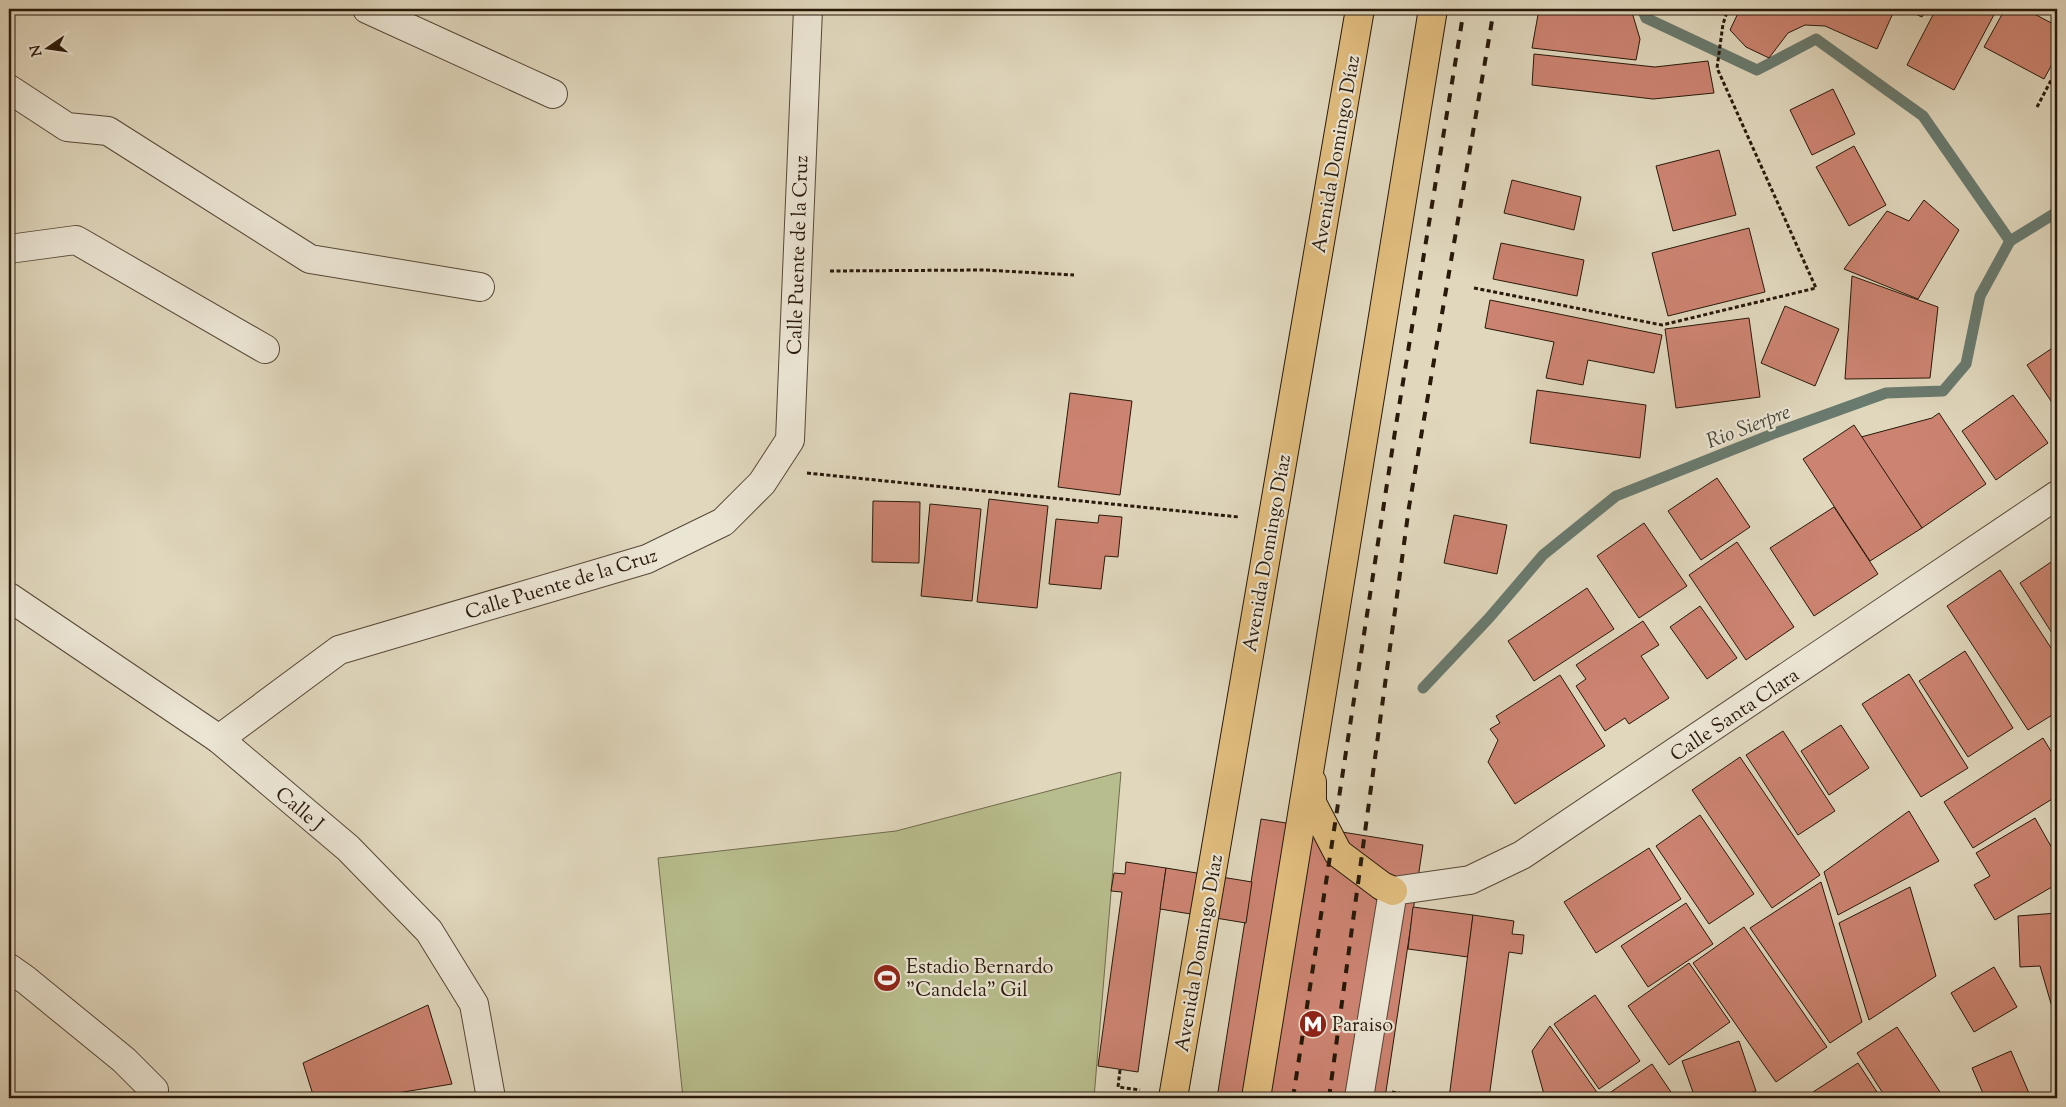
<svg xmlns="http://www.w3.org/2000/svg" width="2066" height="1107" viewBox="0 0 2066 1107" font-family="'Sorts Mill Goudy',serif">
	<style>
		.green { fill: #b8bd8d; stroke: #706b4c }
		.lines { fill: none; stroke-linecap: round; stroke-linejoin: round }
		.stream { stroke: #697a6f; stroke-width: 11 }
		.building { fill: #cc8371; stroke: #28190a }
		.street-casing { stroke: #564837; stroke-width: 30 }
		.primary-casing { stroke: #28190a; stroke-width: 30 }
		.path { stroke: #28190a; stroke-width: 3; stroke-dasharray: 4 2.5; stroke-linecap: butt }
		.street { stroke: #ebe5d4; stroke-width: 28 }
		.primary { stroke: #e0bc7e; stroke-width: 28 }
		.rail { stroke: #28190a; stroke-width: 4; stroke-dasharray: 9 9; stroke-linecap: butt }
		.labels { text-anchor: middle; stroke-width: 4.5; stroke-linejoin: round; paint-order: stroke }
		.street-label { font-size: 20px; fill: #28190a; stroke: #ebe5d4 }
		.poi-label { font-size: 20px; fill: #28190a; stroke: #ebe5d4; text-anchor: start }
		.water-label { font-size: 21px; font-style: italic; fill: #48493c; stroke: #ebe5d4 }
	</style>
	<rect width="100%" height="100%" fill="#e0d7bd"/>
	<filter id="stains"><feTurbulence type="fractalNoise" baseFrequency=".004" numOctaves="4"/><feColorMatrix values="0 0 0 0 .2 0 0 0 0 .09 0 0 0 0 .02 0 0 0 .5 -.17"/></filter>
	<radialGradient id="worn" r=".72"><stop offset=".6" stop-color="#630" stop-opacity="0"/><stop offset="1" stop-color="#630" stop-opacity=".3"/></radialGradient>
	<polygon class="green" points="1121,772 1094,1098 683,1098 658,858 896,831"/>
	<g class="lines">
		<g class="stream">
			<polyline points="1642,9 1646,18 1757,70 1816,39 1923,116 2010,241"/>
			<polyline points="1423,688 1489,618 1543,555 1616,496 1775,433 1886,393 1943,391 1966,364 1980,296 2010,241 2057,212"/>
		</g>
	</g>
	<g class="building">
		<polygon points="1539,9 1631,9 1640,39 1636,60 1532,48"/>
		<polygon points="1740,9 1884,9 1893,13 1877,49 1825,26 1805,25 1788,33 1769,58 1746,47 1730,30"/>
		<polygon points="1904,9 1926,9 1922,17"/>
		<polygon points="1936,9 1997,9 1954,90 1907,65"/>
		<polygon points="2005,9 2025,9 2057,26 2057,55 2044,79 1984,47"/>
		<polygon points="1534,54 1655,67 1708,61 1714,93 1653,99 1532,85"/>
		<polygon points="2057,88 2057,104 2051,101"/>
		<polygon points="1833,89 1855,134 1812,155 1790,110"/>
		<polygon points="1854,146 1886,205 1849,226 1816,167"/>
		<polygon points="1719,150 1736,215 1673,231 1656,166"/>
		<polygon points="1512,180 1581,197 1574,230 1504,213"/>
		<polygon points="1924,200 1959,230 1918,299 1844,269 1887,211 1909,221"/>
		<polygon points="1749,228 1765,292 1668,316 1652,253"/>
		<polygon points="1501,243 1584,260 1577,296 1493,279"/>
		<polygon points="1852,276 1938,307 1930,378 1845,379"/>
		<polygon points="1490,300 1662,335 1654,373 1588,360 1583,385 1546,378 1554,342 1485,328"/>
		<polygon points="1785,306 1839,329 1815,386 1761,363"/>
		<polygon points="1749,318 1760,397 1676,408 1665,329"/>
		<polygon points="2057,345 2057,410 2027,365"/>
		<polygon points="1537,390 1646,405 1640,458 1530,443"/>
		<polygon points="1070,393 1132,401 1120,495 1058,487"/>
		<polygon points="2013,395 2048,443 1996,480 1962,431"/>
		<polygon points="1939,413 1986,484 1922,528 1861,437 1932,418"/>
		<polygon points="1854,425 1922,528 1870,561 1803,459"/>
		<polygon points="1717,478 1750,527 1701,560 1668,511"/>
		<polygon points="989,499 1048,506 1037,608 977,602"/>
		<polygon points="873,501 920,502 919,563 872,562"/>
		<polygon points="930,504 981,509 972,601 921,596"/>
		<polygon points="1834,507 1878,574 1814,616 1770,548"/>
		<polygon points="1099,515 1122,517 1118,557 1105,556 1101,589 1049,584 1056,519 1098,523"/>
		<polygon points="1454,515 1507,525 1497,574 1444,563"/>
		<polygon points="1644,523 1687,586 1639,618 1597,556"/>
		<polygon points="1737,542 1794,627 1746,660 1689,575"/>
		<polygon points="2057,558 2057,641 2020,583"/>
		<polygon points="2000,570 2057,657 2057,712 2028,730 1947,606"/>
		<polygon points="1587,588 1614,629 1534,681 1508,641"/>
		<polygon points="1700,606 1737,658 1707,679 1670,627"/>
		<polygon points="1643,621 1659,645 1641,656 1669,698 1629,724 1625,718 1605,731 1576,686 1586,679 1576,665"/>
		<polygon points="1965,651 2013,728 1968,757 1919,681"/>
		<polygon points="1909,674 1968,768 1921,797 1862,704"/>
		<polygon points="1560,675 1605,746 1515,804 1488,762 1498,740 1490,729 1500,723 1496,716"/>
		<polygon points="1841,725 1869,768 1829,795 1801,751"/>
		<polygon points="1783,731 1835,811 1798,835 1746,755"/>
		<polygon points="2043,738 2057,761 2057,796 1973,848 1944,802"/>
		<polygon points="1740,757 1820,875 1772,908 1692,790"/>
		<polygon points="1909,811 1939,861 1838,915 1824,872"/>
		<polygon points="1700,815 1754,894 1709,924 1656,846"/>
		<polygon points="2035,818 2057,857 2057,884 1995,920 1974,885 1990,876 1976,853"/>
		<polygon points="1261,819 1423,845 1385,1098 1217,1098"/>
		<polygon points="1649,848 1681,899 1596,953 1564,902"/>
		<polygon points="1126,862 1166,868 1138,1072 1098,1066 1122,892 1111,891 1114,873 1125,874"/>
		<polygon points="1166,868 1252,882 1246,923 1160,909"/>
		<polygon points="1821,882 1862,1022 1830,1043 1750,928"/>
		<polygon points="1910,887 1936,976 1869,1020 1839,923"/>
		<polygon points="1686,903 1713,944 1648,987 1621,946"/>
		<polygon points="1413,907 1473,915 1468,957 1408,949"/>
		<polygon points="2057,913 2057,1005 2052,1007 2040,966 2020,967 2018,916"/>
		<polygon points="1473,915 1514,921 1512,934 1524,935 1522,954 1509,952 1489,1098 1449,1098"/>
		<polygon points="1744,927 1827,1047 1776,1082 1693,963"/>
		<polygon points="1689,963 1730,1022 1669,1065 1628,1006"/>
		<polygon points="1994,967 2017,1007 1974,1032 1951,993"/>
		<polygon points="1595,995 1640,1061 1599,1089 1554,1024"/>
		<polygon points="428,1005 452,1084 367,1098 314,1098 303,1063"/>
		<polygon points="1550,1026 1601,1098 1545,1098 1532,1051"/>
		<polygon points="1897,1027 1944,1098 1886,1098 1857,1053"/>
		<polygon points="1739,1041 1756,1091 1735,1098 1695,1098 1682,1061"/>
		<polygon points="2011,1051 2031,1098 1985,1098 1972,1068"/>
		<polygon points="1858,1063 1881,1098 1817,1098 1813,1092"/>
		<polygon points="1652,1064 1675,1098 1606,1098 1605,1096"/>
	</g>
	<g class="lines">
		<defs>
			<g id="street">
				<polyline points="367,9 553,94"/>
				<polyline points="9,89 67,127 108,131 310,259 480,287"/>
				<polyline points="9,249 76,240 265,349"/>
				<polyline points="9,597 219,739 348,848 429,931 474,1004 491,1098"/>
				<polyline points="219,739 339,650 647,559 723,522 762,483 790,440 808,9"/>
				<polyline points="9,968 26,980 124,1060 154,1090 154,1098"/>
				<polyline points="1359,1098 1393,891 1470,880 1522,855 2057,495"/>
			</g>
			<g id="primary">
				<polyline points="1312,782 1312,803 1338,853 1382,886 1393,891"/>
				<polyline points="1173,1098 1360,9"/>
				<polyline points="1256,1098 1433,9"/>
			</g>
		</defs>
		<use href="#street" class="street-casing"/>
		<use href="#primary" class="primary-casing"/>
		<g class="path">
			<polyline points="2047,9 2057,13"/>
			<polyline points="2037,107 2057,69"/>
			<polyline points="830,271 985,270 1074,275"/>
			<polyline points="1474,288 1662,325 1816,288 1717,68 1723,24 1728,9"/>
			<polyline points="807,473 1239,517"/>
			<polyline points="1120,1070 1118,1087 1140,1090"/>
			<polyline points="1392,1092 1428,1098"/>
		</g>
		<use href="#street" class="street"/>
		<use href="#primary" class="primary"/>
		<g class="rail">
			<polyline points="1293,1098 1396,425 1464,9"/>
			<polyline points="1329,1098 1409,507 1494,9"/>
		</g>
	</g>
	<defs>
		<symbol id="stadium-disc" viewBox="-11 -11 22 22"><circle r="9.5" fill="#8f2418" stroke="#ebe5d4"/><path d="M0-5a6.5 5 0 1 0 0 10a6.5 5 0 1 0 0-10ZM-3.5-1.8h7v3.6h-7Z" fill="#fff"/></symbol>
		<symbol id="metro-disc" viewBox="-11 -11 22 22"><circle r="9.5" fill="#8f2418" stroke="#ebe5d4"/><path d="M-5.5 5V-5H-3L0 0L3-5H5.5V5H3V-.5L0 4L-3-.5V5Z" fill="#fff"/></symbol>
	</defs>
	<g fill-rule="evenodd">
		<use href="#stadium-disc" x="871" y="962" width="32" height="32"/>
		<use href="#metro-disc" x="1297" y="1008" width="32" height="32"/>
	</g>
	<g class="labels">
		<g class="street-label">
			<text transform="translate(1335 154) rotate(-80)" y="7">Avenida Domingo Díaz</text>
			<text transform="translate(797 255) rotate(-88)" y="7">Calle Puente de la Cruz</text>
			<text transform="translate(1266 553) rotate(-80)" y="7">Avenida Domingo Díaz</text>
			<text transform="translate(561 583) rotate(-17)" y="7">Calle Puente de la Cruz</text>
			<text transform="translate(1734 714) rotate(-34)" y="7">Calle Santa Clara</text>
			<text transform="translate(300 808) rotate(40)" y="7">Calle J</text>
			<text transform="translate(1198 953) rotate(-80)" y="7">Avenida Domingo Díaz</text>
		</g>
		<g class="poi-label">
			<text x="906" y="973">Estadio Bernardo<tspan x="906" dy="23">"Candela" Gil</tspan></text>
			<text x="1332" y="1031">Paraiso</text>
		</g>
		<g class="water-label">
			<text transform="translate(1748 426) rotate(-21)" y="7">Rio Sierpre</text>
		</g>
	</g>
	<rect width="2066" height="1107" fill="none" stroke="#e0d7bd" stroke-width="30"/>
	<rect x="10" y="10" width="2046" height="1087" fill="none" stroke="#28190a" stroke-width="2.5"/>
	<rect x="15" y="15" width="2036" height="1077" fill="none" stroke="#28190a"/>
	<g transform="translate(48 48) rotate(257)" stroke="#ebe5d4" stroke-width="4" paint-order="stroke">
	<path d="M0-4L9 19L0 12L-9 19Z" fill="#28190a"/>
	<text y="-8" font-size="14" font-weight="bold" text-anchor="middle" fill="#28190a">N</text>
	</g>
	<rect width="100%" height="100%" filter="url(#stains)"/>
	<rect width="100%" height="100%" fill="url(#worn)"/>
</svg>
